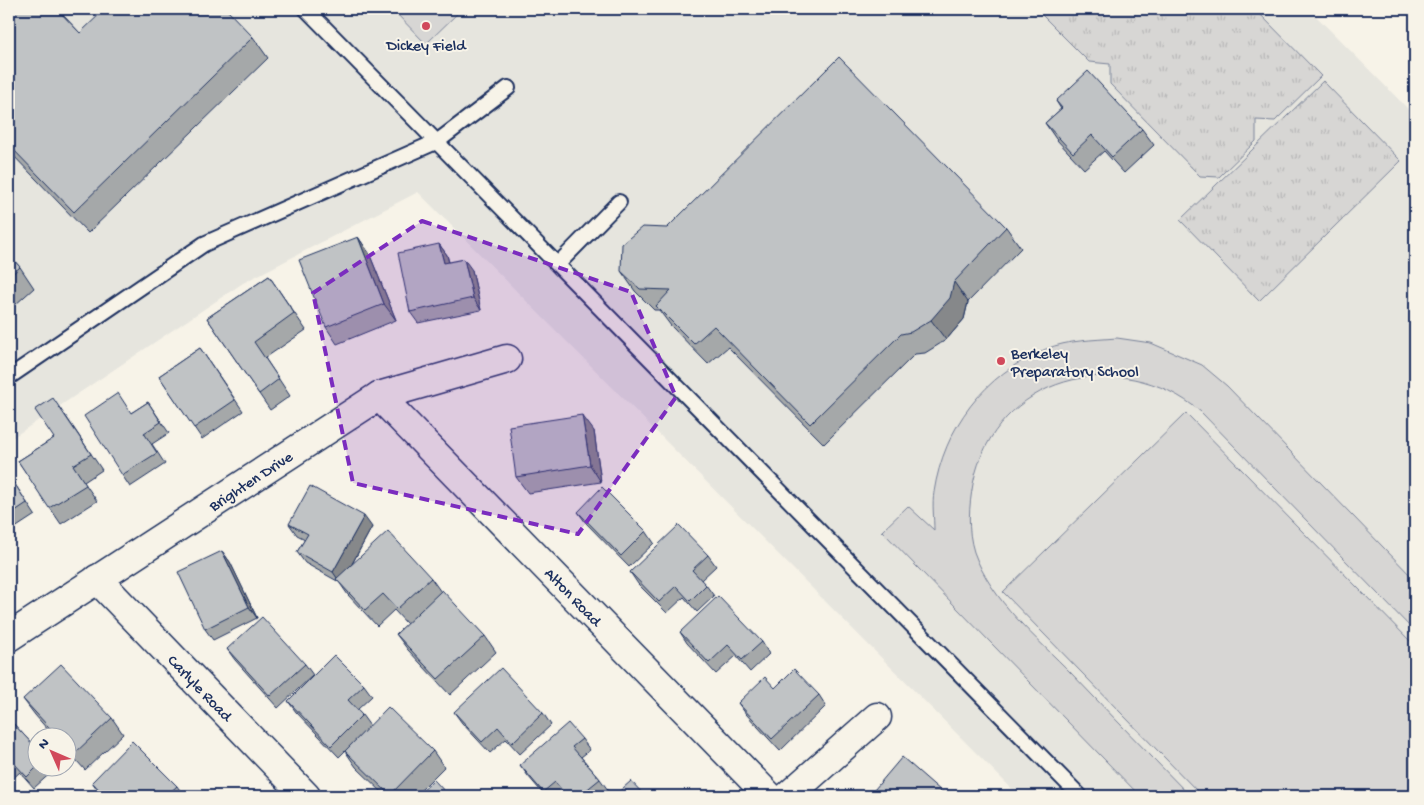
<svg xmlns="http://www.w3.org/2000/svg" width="1424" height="805" viewBox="0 0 1424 805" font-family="'Gochi Hand',sans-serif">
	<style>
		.built { fill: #e6e5de }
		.green { fill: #d7d6d4; stroke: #798299 }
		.park { fill: url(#park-tufts); stroke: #798299 }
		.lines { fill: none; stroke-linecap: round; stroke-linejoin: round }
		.service-casing { stroke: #1b2f5e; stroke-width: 18 }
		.minor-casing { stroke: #1b2f5e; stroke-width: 31 }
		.service { stroke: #f7f3e8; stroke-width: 14 }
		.minor { stroke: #f7f3e8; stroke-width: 28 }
		.wall { fill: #a5a8a9; stroke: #1b2f5e }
		.shaded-wall { fill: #86888a; stroke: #1b2f5e }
		.building { fill: #c0c3c5; stroke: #1b2f5e }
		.marked { fill: #7b2cbf; fill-opacity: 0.2; stroke: #7b2cbf; stroke-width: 4; stroke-dasharray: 10 6; stroke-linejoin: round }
		.poi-dot { fill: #d1495b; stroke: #f7f3e8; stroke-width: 2 }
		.labels { text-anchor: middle; stroke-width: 4; stroke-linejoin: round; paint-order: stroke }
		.poi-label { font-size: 16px; fill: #1b2f5e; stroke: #f7f3e8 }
		.street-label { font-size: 16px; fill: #1b2f5e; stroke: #f7f3e8 }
	</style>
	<defs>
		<pattern id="park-tufts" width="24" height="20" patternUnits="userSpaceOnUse" patternTransform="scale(1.25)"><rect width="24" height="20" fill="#d7d6d4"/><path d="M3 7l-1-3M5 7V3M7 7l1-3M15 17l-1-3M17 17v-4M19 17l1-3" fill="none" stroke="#b8b8b8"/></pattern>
	</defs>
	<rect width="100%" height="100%" fill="#f7f3e8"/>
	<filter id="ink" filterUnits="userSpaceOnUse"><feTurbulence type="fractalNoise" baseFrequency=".02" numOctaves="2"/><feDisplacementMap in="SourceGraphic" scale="10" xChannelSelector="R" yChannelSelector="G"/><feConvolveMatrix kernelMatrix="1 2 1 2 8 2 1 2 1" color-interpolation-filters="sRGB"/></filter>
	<g filter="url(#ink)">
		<polygon class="built" points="9,9 1309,9 1415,116 1415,796 1019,796 418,192 243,283 9,440"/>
		<g class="green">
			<polygon points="392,9 462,9 426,44"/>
			<path d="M1117,338L1151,343L1202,365L1227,386L1415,580V632L1201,412C1120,343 994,377 973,484C969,506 967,530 974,552C992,602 1036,637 1072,674C1111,715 1151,756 1190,796H1140L882,531L908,506L934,530C934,518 932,504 934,492C944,428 984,374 1046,349C1068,340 1093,340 1117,338Z"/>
			<polygon points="1186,413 1415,646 1415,796 1202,796 1003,592"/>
		</g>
		<g class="park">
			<polygon points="1036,9 1255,9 1321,76 1275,121 1256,120 1256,141 1219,177 1200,176 1110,84 1110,64 1089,62"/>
			<polygon points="1323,81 1401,161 1259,301 1180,220"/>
		</g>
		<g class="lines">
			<defs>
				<g id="service">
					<polyline points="306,9 1080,796"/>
					<polyline points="558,264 619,202"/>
					<polyline points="9,377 204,244 438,141 508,88"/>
				</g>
				<g id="minor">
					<polyline points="379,396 769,796"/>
					<polyline points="97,579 306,796"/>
					<polyline points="9,637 379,396 507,359"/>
					<polyline points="788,796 877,717"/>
				</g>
			</defs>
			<use href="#service" class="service-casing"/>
			<use href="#minor" class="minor-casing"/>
			<use href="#service" class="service"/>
			<use href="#minor" class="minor"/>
		</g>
		<g class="wall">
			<polygon points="9,9 62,9 59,11 80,33 253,37 268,58 88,233 9,151"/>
			<polygon points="1056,101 1142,129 1154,145 1124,173 1104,151 1084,169 1056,139 1045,123 1061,109"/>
			<polygon points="1006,227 1021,248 968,302 964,319 946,340 925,353 915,354 824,444 728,347 708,364 671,326 659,310 654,310 635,291 621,271 667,228"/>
			<polygon points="358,237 369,253 396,320 337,344 326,327"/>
			<polygon points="439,244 447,255 449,262 472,270 481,310 418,323 410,312"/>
			<polygon points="9,255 20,267 34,288 15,305 12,302 9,305"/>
			<polygon points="269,276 306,330 265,358 290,396 270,410 207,318"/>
			<polygon points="200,348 243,411 202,439 159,376"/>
			<polygon points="148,402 169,433 152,444 165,464 130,487 122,475 131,413"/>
			<polygon points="65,415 102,470 84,482 97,501 61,524 18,461 54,438"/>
			<polygon points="594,431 601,482 528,493 516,477"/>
			<polygon points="9,475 35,515 9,532"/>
			<polygon points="578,512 646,531 654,543 629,567 586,523"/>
			<polygon points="289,524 372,527 352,564 431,578 441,592 485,636 496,652 450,695 408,650 396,634 407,624 394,610 377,626 348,595 339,582 305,563 297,552 305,539 297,535"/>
			<polygon points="222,551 230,562 257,618 213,640 205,629"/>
			<polygon points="708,555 716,566 701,580 706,585 714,596 697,612 684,597 667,613 638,584 630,572"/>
			<polygon points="680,632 762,642 769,654 750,672 736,656 716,674 687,643"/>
			<polygon points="227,649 305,664 313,675 278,708 235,660"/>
			<polygon points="364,685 372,696 357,710 362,715 370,726 433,751 444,767 415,796 386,796 356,767 345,751 339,757 296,712 288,701"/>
			<polygon points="775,688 819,695 826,706 780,751 746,714 738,703"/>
			<polygon points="23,699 112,718 123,734 85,770 68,751 68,738 55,738 35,715"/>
			<polygon points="454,712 543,713 551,725 520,754 506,739 490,753 462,723"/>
			<polygon points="9,719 38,750 38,768 52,768 54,770 34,788 20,772 9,782"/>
			<polygon points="582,739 590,750 581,757 600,779 608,790 600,796 565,796 563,794 559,796 545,796 528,776 520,765"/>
			<polygon points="92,782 177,786 184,796 102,796"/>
		</g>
		<g class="shaded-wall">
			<polygon points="358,237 369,253 396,320 384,304"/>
			<polygon points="439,244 447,255 452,275 444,263"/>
			<polygon points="464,259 472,270 481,310 473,298"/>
			<polygon points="954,282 968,302 964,319 946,340 931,320"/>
			<polygon points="582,415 594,431 601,482 590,465"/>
			<polygon points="364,516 372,527 341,584 333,572"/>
			<polygon points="222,551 230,562 257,618 249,607"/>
			<polygon points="941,791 945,796 936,796"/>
		</g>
		<g class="building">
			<polygon points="9,9 57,9 80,33 105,9 226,9 253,37 74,212 9,145"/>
			<polygon points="839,57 1006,227 954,282 950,298 931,320 911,332 901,334 810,424 714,326 694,344 656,306 671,290 640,289 621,271 622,244 642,227 667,228"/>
			<polygon points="1088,71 1142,129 1112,157 1092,135 1073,153 1045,123 1062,108 1056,101"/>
			<polygon points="358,237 384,304 326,327 299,260"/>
			<polygon points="439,244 444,263 464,259 473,298 410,312 398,253"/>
			<polygon points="9,255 20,267 9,277"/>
			<polygon points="269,276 294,313 254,342 279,379 259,394 207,318"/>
			<polygon points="200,348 235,400 194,428 159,376"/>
			<polygon points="118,393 131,413 148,402 161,422 144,433 157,453 122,475 84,416"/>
			<polygon points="53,398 91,454 73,465 86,485 49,508 18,461 54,438 35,410"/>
			<polygon points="582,415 590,465 516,477 509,426"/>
			<polygon points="9,475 27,503 9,515"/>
			<polygon points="310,486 364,516 333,572 297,552 308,534 289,524"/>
			<polygon points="602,487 646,531 621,556 578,512"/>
			<polygon points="679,525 708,555 692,570 706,585 690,601 676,586 659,602 630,572"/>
			<polygon points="388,531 431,578 397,609 383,594 365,610 336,579"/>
			<polygon points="222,551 249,607 205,629 178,572"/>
			<polygon points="442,590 485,636 438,679 396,634"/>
			<polygon points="718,596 762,642 742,660 728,645 709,663 680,632"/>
			<polygon points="262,617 305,664 270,696 227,649"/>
			<polygon points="334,655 364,685 348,700 362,715 331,746 288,701"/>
			<polygon points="61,664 112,718 74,754 68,747 68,738 59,738 23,699"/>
			<polygon points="501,668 543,713 512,743 498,727 482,742 454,712"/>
			<polygon points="794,669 819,695 772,739 738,703 765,677 775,688"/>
			<polygon points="388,707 433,751 390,795 345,751"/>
			<polygon points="9,719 38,750 38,766 27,777 12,761 9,764"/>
			<polygon points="568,723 582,739 572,747 600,779 579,796 567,796 555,782 543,792 520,765"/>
			<polygon points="132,741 177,786 166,796 105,796 92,782"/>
			<polygon points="902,757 941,791 936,796 869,796"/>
			<polygon points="434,780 449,796 417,796"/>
			<polygon points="631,781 645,796 614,796"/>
		</g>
	</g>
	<path class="marked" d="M422,221L631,292L676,397L578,534L353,483L313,293Z"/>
	<g class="poi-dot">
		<circle cx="426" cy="26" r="5"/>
		<circle cx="1001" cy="361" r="5"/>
	</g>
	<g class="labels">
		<g class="poi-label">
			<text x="426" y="50">Dickey Field</text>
			<text x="1011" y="358" text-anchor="start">Berkeley<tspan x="1011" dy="18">Preparatory School</tspan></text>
		</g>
		<g class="street-label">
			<text transform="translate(250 480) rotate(-33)" y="6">Brighten Drive</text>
			<text transform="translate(574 596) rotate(46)" y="6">Alton Road</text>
			<text transform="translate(201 687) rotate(46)" y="6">Carlyle Road</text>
		</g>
	</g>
	<rect width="1424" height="805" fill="none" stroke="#f7f3e8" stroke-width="30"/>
	<rect x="15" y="15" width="1394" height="775" fill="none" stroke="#1b2f5e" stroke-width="2" filter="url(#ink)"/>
	<g transform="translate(52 752) rotate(315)"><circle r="24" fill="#f7f3e8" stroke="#9fa5b1"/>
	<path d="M0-4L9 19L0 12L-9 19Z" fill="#d1495b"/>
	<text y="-8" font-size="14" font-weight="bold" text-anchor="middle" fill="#1b2f5e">N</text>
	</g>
</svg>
